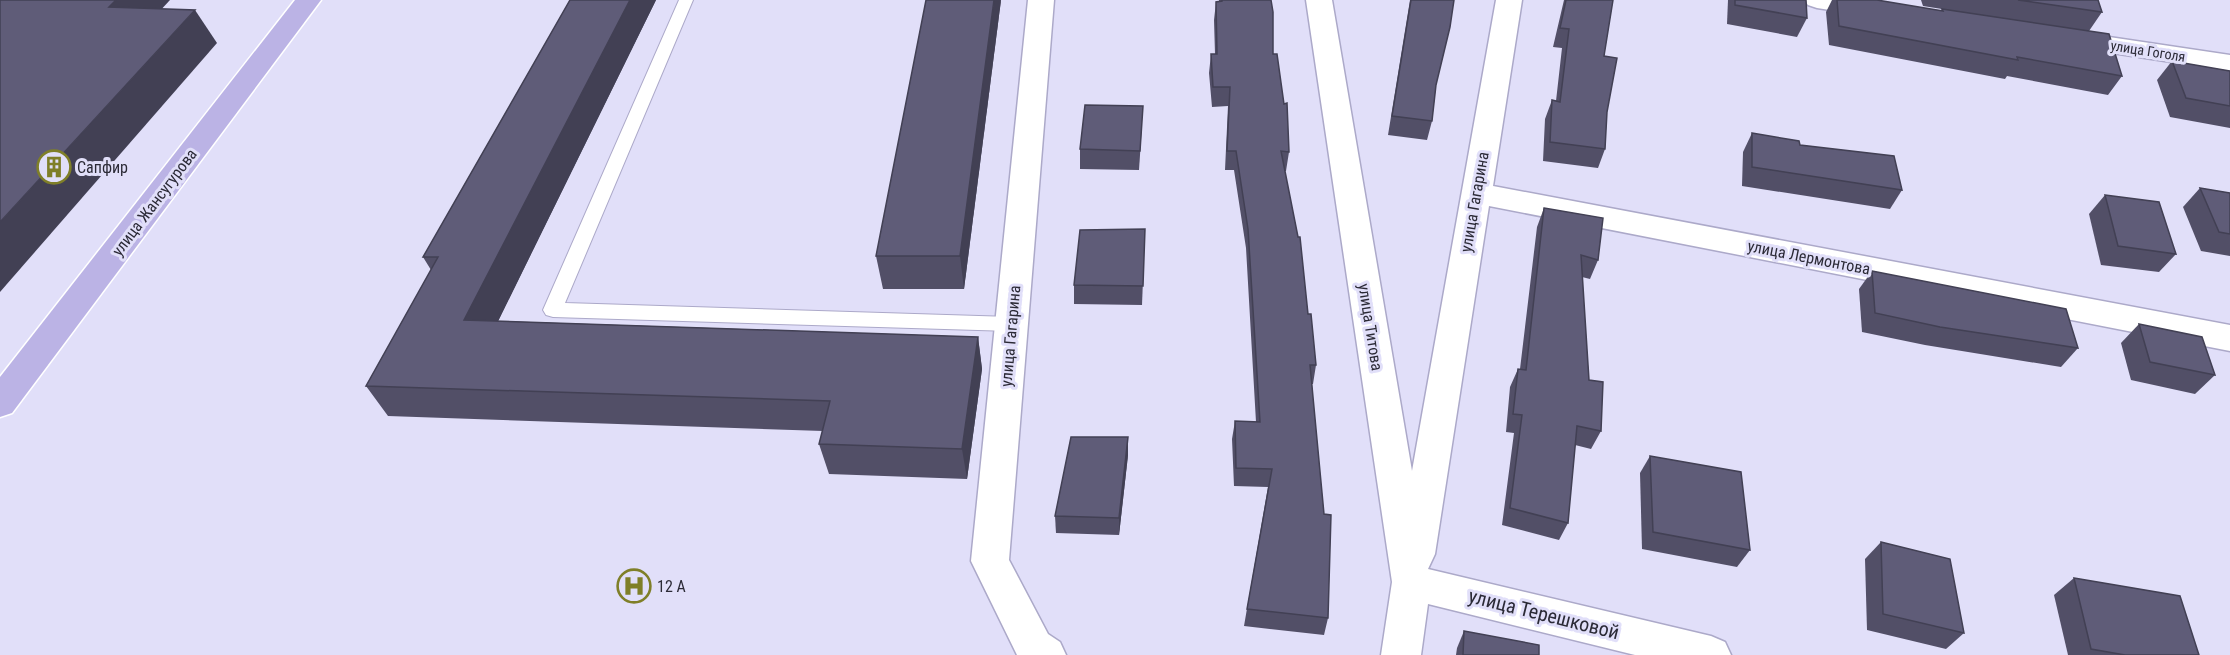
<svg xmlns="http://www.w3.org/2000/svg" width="2230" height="655" viewBox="0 0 2230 655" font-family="'Roboto Condensed',sans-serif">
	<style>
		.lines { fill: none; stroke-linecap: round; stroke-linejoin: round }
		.lane-casing { stroke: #aca9c9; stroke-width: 2 }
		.street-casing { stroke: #aca9c9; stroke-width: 3 }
		.primary-casing { stroke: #fff; stroke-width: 3 }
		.lane { fill: #fff; fill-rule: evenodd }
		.street { fill: #fff; fill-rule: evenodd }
		.primary { fill: #bbb3e5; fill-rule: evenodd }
		.wall { fill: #524f67 }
		.shaded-wall { fill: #424054 }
		.building { fill: #5f5c78; stroke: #424054; stroke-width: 1.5 }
		.labels { text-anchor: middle; stroke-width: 6; stroke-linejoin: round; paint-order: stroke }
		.far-street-label { font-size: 14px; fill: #2b2a36; stroke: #e1dff9 }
		.poi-label { font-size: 16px; fill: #2b2a36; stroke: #e1dff9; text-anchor: start }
		.street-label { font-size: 16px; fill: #2b2a36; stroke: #e1dff9 }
		.near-street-label { font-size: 20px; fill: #2b2a36; stroke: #e1dff9 }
	</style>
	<rect width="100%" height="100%" fill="#e1dff9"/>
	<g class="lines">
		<defs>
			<polygon id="lane" points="679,0 693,0 565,303 1011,317 1018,319 1021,324 1018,329 1011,331 553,317 546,315 543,310"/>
			<g id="street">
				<polygon points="1028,0 1054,0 1009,560 1048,634 1060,642 1066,655 1017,655 971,561"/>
				<polygon points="1306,0 1332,0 1412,471 1496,0 1522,0 1493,186 2230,325 2230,351 1489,206 1435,554 1428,569 1711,636 1725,642 1731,655 1635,655 1428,604 1421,655 1381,655 1392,582"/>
				<polygon points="1804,0 1866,0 1884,4 1888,9 1884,14 1875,17 1817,8 1808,5"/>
				<polygon points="2069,31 2230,55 2230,71 2060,45 2056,39 2060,33"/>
			</g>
			<polygon id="primary" points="295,0 321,0 12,413 0,417 0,377"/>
		</defs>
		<use href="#lane" class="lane-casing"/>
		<use href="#street" class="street-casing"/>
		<use href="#primary" class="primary-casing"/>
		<use href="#lane" class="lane"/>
		<use href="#street" class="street"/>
		<use href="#primary" class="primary"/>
	</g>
	<g class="wall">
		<polygon points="570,0 656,0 498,321 978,337 982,369 967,479 829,474 819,444 823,431 388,416 366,386 431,270 423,257"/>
		<polygon points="1001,0 964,289 883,289 876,256"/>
		<polygon points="1219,0 1271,0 1273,54 1289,152 1286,171 1284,171 1316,365 1313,384 1312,384 1328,618 1324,635 1244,626 1268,487 1234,486 1232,439 1235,421 1256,422 1246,248 1234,170 1225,170 1228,106 1212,107 1209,73 1211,54 1215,54 1214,20 1216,2 1219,1"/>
		<polygon points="1410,0 1454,0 1436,85 1432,121 1427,140 1388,135"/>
		<polygon points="1564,0 1613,0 1604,56 1607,112 1605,149 1598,168 1543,161 1545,119 1552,100 1556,101 1562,48 1553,47"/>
		<polygon points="1728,0 1806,0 1807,18 1797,37 1727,24"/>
		<polygon points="1832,0 1877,0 1940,11 1942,9 1923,6 1921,0 2098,0 2102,12 2089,31 2122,76 2108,95 2007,76 2005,79 1829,45 1826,12"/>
		<polygon points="2172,61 2230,71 2230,128 2170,117 2157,80"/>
		<polygon points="1142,125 1139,170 1080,169 1080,149"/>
		<polygon points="1752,133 1800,145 1902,190 1890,209 1742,186 1743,152"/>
		<polygon points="2200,188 2230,193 2230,256 2201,251 2183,207"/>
		<polygon points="2105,195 2176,254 2159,272 2101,265 2089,214"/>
		<polygon points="1544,208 1598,260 1590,279 1582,277 1589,380 1601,431 1591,449 1575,445 1568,523 1559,540 1502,525 1514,433 1506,432 1510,387 1518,369 1520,369 1537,227"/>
		<polygon points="1145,229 1142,305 1074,304 1074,285"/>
		<polygon points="1872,271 2078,348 2061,367 1925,345 1862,332 1859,289"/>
		<polygon points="2139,324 2215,375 2195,394 2131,380 2121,343"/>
		<polygon points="1128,437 1128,455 1119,535 1056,533 1055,516"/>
		<polygon points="1650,456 1750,550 1737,567 1642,549 1640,473"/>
		<polygon points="1881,542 1964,633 1946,649 1867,630 1865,559"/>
		<polygon points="2074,578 2199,655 2068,655 2054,595"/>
		<polygon points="1464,631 1539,655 1456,655 1457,648"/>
	</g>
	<g class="shaded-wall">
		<polygon points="116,0 170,0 133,40 109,7"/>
		<polygon points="630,0 656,0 483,352 464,320"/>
		<polygon points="994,0 1001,0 964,289 960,256"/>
		<polygon points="195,10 217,43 0,292 0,222"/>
		<polygon points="978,337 982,369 967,479 962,449"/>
		<polygon points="1128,437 1128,455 1119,535 1119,518"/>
	</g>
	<g class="building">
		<polygon points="0,0 116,0 109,7 195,10 0,222"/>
		<polygon points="570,0 630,0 464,320 978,337 962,449 819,444 830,401 366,386 438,257 423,257"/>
		<polygon points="926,0 994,0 960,256 876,256"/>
		<polygon points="1222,0 1271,0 1273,12 1273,54 1277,54 1284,104 1287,103 1289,152 1281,151 1298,237 1300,237 1308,314 1311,314 1316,365 1310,365 1324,514 1331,515 1328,618 1247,609 1272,469 1236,468 1235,421 1260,422 1248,229 1236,151 1227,151 1230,87 1213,87 1211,54 1217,54 1216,2 1222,1"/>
		<polygon points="1411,0 1454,0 1450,27 1436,85 1432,121 1392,116"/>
		<polygon points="1566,0 1613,0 1604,56 1617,58 1607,112 1605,149 1550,142 1552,100 1560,102 1569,29 1560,28"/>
		<polygon points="1735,0 1806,0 1807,18 1735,5"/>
		<polygon points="1837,0 1877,0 1943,11 1942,9 2109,34 2122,76 2017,57 2018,60 1839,26"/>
		<polygon points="2018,0 2098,0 2102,12"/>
		<polygon points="2172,61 2230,71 2230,106 2186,98"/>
		<polygon points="1085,105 1143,106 1140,151 1080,149"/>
		<polygon points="1752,133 1799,141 1800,145 1894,156 1902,190 1752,167"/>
		<polygon points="2200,188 2230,193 2230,234 2219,232"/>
		<polygon points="2105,195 2159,202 2176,254 2118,246"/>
		<polygon points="1544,208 1603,218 1598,260 1581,255 1589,380 1603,382 1601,431 1577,426 1568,523 1510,508 1522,415 1513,414 1518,369 1526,370"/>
		<polygon points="1145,229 1143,286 1074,285 1080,230"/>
		<polygon points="1872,271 2066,309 2078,348 1940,327 1875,313"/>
		<polygon points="2139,324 2202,337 2215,375 2150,362"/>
		<polygon points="1071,437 1128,437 1119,518 1055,516"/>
		<polygon points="1650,456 1741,472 1750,550 1653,532"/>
		<polygon points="1881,542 1950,559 1964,633 1883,614"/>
		<polygon points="2074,578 2180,596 2199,655 2125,655 2091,649"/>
		<polygon points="1464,631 1539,645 1539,655 1463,655"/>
	</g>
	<defs>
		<symbol id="building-ring" viewBox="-11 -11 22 22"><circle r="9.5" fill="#e1dff9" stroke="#7f7f28" stroke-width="1.5"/><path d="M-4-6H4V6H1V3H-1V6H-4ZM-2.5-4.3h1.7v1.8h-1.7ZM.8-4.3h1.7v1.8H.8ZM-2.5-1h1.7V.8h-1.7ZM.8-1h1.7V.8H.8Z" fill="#7f7f28"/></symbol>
		<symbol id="hospital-ring" viewBox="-11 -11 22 22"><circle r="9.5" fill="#e1dff9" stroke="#7f7f28" stroke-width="1.5"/><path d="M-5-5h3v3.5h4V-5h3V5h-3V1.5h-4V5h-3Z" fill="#7f7f28"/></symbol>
	</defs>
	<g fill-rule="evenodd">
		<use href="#building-ring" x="35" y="148" width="38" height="38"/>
		<use href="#hospital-ring" x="615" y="567" width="38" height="38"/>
	</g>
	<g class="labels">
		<g class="far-street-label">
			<text transform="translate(2148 51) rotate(9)" y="5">улица Гоголя</text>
		</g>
		<g class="poi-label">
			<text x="77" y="173">Сапфир</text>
			<text x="657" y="592">12 А</text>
		</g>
		<g class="street-label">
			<text transform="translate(154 202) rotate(-53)" y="6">улица Жансугурова</text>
			<text transform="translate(1474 202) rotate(-80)" y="6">улица Гагарина</text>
			<text transform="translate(1809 257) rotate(11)" y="6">улица Лермонтова</text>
			<text transform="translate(1371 327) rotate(81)" y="6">улица Титова</text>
			<text transform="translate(1010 336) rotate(-85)" y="6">улица Гагарина</text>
		</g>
		<g class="near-street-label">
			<text transform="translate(1544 614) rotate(14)" y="7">улица Терешковой</text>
		</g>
	</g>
</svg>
